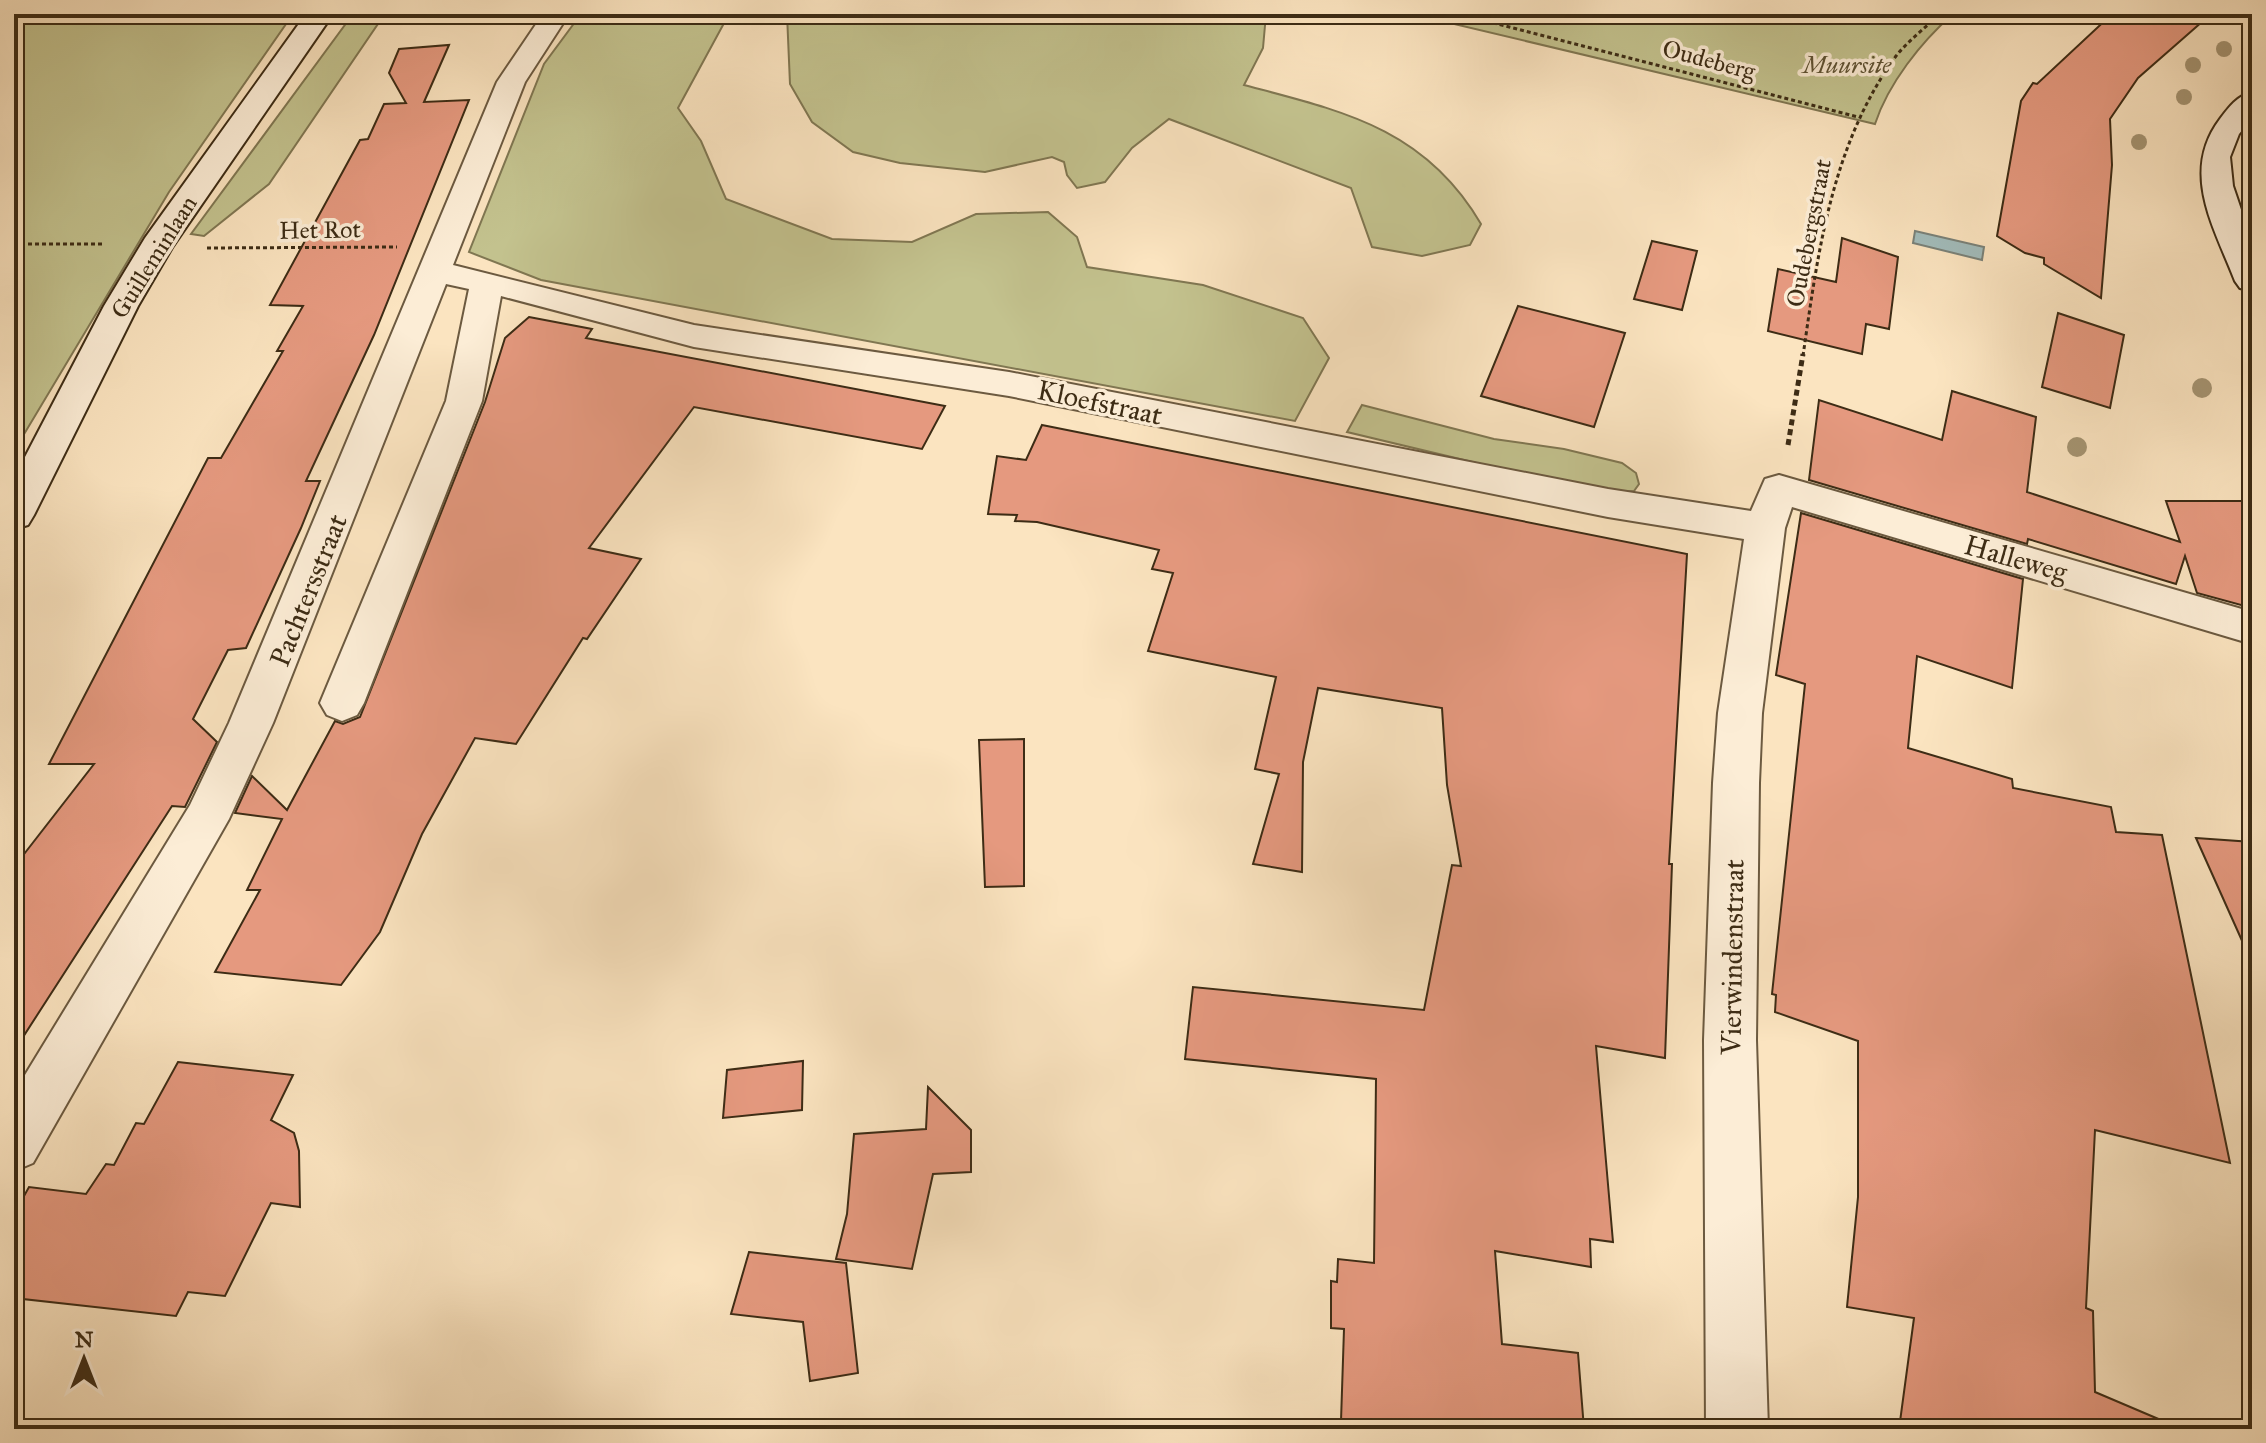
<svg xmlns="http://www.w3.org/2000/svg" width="2266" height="1443" viewBox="0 0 2266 1443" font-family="'IM FELL Great Primer',serif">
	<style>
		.green { fill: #c3c28e; stroke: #807752; stroke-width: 2 }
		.water { fill: #a2bcbb; stroke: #7a8279; stroke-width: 2 }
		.building { fill: #e5997f; stroke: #3d2c15; stroke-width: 2 }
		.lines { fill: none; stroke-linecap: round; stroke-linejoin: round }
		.minor-casing { stroke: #6c5a40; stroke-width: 4 }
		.secondary-casing { stroke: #3d2c15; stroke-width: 4 }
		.path-far1 { stroke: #3d2c15; stroke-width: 3; stroke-dasharray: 4 3; stroke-linecap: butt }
		.path { stroke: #3d2c15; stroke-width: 5; stroke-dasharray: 6 4; stroke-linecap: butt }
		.minor { fill: #fcedd6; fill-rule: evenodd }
		.secondary { fill: #fcedd6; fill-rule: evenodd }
		.tree { fill: #a59472 }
		.labels { text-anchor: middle; stroke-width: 7; stroke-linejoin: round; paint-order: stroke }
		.far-street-label { font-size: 24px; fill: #3d2c15; stroke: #fcedd6 }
		.far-park-label { font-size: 24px; font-style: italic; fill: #5e5233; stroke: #fcedd6 }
		.street-label { font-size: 28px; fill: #3d2c15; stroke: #fcedd6 }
	</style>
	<rect width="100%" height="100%" fill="#fbe4c0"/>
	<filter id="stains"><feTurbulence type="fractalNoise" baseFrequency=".0025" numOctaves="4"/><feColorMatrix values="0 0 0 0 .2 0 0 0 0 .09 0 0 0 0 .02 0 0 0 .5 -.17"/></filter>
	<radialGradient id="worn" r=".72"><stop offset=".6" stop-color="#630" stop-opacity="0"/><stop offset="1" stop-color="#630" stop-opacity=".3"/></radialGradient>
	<g class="green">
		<polygon points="14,14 293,14 169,192 14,451"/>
		<polygon points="353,14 472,14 380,21 269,184 204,236 191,234"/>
		<polygon points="581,14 729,14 678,108 701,141 726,199 832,239 912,242 976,214 1048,212 1077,237 1087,267 1203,285 1303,318 1329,358 1295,421 541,280 469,252 544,64"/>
		<path d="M787,14H1266L1263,48L1244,85C1342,111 1425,128 1481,224L1470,245L1422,256L1372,247L1351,188L1169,119L1132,148L1105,182L1077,188L1067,175L1064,162L1052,157L985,172L900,163L853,152L812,122L790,84Z"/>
		<path d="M1412,14H1953C1921,42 1888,84 1875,124Z"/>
		<polygon points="1362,405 1494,439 1564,449 1622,463 1636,473 1639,484 1634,491 1606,494 1347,432"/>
	</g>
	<polygon class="water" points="1915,231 1984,247 1982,260 1913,243"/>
	<g class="building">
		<polygon points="2112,14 2211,14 2138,78 2110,119 2112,165 2101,298 2044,264 2044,258 2025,253 1997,236 2021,101 2033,83 2037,84"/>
		<polygon points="449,45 424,102 469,100 374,335 306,481 320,481 301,528 246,648 228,650 193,719 217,742 185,807 172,806 14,1051 14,867 94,764 49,764 208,458 221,458 283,351 277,351 303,306 270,305 360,140 368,139 384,104 406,103 389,73 399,49"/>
		<polygon points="1842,238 1898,257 1889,329 1866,324 1862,354 1768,331 1778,269 1836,282"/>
		<polygon points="1652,241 1697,251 1682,310 1634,299"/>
		<polygon points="1518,306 1625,333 1594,427 1481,396"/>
		<polygon points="2058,313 2124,335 2110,408 2042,387"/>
		<polygon points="529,317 592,329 586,338 945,406 922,449 694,407 589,548 641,559 587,639 583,638 516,744 475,738 422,834 380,932 341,985 215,972 260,890 247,890 282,819 235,813 252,776 287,810 335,721 343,724 360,717 485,402 505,338"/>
		<polygon points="1952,391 2036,417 2027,492 2180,542 2166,501 2252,501 2252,608 2197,593 2185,556 2176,584 2028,539 2027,544 1809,480 1819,400 1942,440"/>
		<polygon points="1042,425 1687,554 1669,864 1672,864 1665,1058 1596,1046 1613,1242 1590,1239 1591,1267 1495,1251 1502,1344 1578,1353 1584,1429 1389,1429 1341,1421 1344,1329 1331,1328 1331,1281 1337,1282 1338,1259 1374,1263 1376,1079 1185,1059 1193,987 1424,1010 1452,865 1461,866 1447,785 1442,708 1318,688 1303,762 1302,872 1253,864 1279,774 1255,769 1276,677 1148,651 1173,573 1152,569 1159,550 1037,522 1015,521 1017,515 988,514 997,456 1026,460"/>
		<polygon points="1801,513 2023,579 2012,688 1917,656 1908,748 2012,779 2013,788 2111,807 2116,832 2162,835 2230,1163 2095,1130 2086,1308 2093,1311 2095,1392 2182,1429 1899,1429 1914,1318 1847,1307 1858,1197 1858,1041 1775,1012 1776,995 1772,994 1805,684 1776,675"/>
		<polygon points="1024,739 1024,886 985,887 979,740"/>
		<polygon points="2196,838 2252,842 2252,963"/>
		<polygon points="803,1061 802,1110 723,1118 727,1070"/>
		<polygon points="178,1062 293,1075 271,1120 294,1133 299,1151 300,1207 271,1203 225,1296 188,1292 176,1316 14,1298 14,1214 29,1187 86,1194 106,1164 114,1165 136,1123 144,1124"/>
		<polygon points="928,1087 971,1130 971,1172 933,1174 912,1269 836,1259 847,1214 854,1134 926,1129"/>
		<polygon points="749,1252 846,1263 858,1373 810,1381 803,1322 731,1314"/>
	</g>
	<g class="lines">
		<defs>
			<polygon id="minor" points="543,14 569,14 525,82 453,265 694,325 1009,372 1608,489 1751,511 1765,479 1779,475 2252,612 2252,644 1792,507 1785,528 1762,713 1759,783 1756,1040 1768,1429 1706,1429 1704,1040 1713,783 1718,713 1744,539 1608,517 1009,396 694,347 501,296 482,401 364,703 357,715 342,721 327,715 320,703 446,401 469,289 446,284 273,723 229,819 33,1163 14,1171 14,1093 190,805 229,723 497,82"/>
			<g id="secondary">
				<polygon points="306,14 333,14 173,246 138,306 34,515 28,525 14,529 14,478 104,306 145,238"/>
				<path d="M2252,92V118L2239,134L2230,157L2233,186L2252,242V291L2240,288L2235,281C2214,227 2180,172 2220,119C2229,107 2237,96 2252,92Z"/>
			</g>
		</defs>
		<use href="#minor" class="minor-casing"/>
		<use href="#secondary" class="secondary-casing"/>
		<g class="path-far1">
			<polyline points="1459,14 1858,117"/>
			<polyline points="14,244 105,244"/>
			<polyline points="207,248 397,247"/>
			<path d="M1803,356C1818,251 1832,144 1896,56C1908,41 1926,27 1940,14"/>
		</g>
		<polyline class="path" points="1788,445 1803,354"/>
		<use href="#minor" class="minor"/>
		<use href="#secondary" class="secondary"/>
	</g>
	<g class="tree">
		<circle cx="2224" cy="49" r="8"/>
		<circle cx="2193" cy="65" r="8"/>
		<circle cx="2184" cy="97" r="8"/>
		<circle cx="2139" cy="142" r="8"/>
		<circle cx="2202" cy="388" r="10"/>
		<circle cx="2077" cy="447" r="10"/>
	</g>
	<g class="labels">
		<g class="far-street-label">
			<text transform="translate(1709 60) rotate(15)" y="8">Oudeberg</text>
			<text transform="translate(320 230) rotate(-1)" y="8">Het Rot</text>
			<text transform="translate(1809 233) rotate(-79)" y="8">Oudebergstraat</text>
			<text transform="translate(154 257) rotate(-58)" y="8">Guilleminlaan</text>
		</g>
		<g class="far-park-label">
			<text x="1847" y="73">Muursite</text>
		</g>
		<g class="street-label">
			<text transform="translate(1100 402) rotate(12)" y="10">Kloefstraat</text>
			<text transform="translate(2016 558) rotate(16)" y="10">Halleweg</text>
			<text transform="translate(308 590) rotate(-68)" y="10">Pachtersstraat</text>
			<text transform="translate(1732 957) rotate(-89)" y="10">Vierwindenstraat</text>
		</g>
	</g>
	<rect width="2266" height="1443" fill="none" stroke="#fbe4c0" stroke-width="48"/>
	<rect x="16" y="16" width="2234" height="1411" fill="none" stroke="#3d2c15" stroke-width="4"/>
	<rect x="24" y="24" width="2218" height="1395" fill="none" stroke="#3d2c15" stroke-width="2"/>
	<g transform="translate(84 1359)" stroke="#fcedd6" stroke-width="6" paint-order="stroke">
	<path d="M0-6L14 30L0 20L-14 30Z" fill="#3d2c15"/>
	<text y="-12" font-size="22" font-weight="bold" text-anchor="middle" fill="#3d2c15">N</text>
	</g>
	<rect width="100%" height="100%" filter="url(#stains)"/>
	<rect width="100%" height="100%" fill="url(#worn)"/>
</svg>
